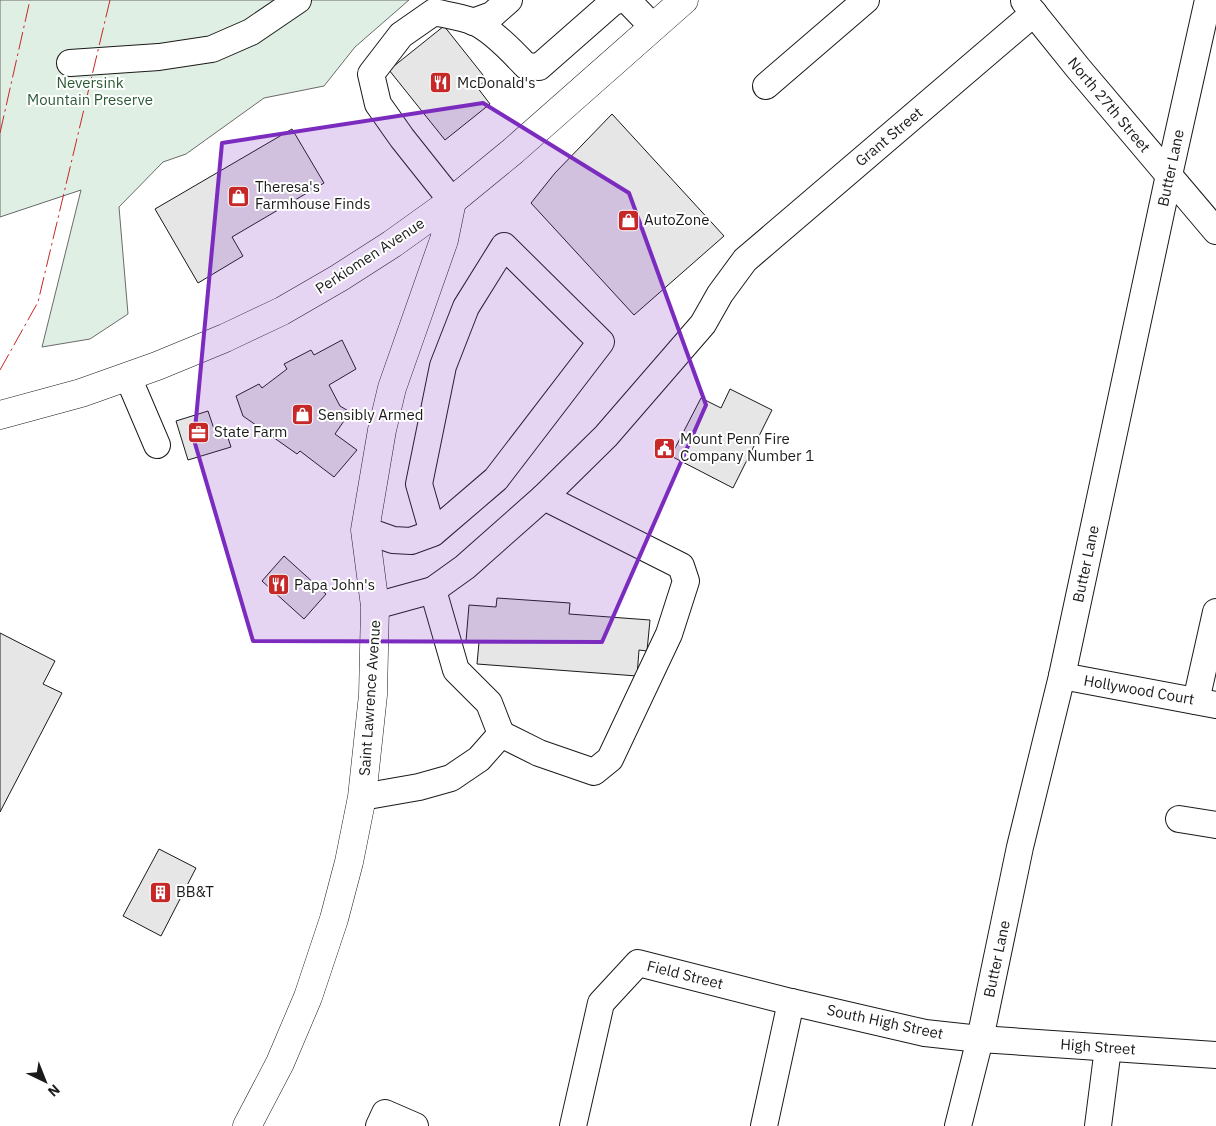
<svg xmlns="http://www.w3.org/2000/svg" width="1216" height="1126" viewBox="0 0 1216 1126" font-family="'IBM Plex Sans',sans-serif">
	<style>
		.green { fill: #e0efe3; stroke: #6a6a6a }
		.building { fill: #e6e6e6; stroke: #1a1a1a }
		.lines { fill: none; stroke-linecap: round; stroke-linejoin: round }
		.minor-casing { stroke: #1a1a1a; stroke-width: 28 }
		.major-casing { stroke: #1a1a1a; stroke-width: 29 }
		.minor { stroke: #fff; stroke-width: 26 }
		.major { stroke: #fff; stroke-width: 28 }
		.power { stroke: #c62828; stroke-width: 1; stroke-dasharray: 18 4 2.5 4; stroke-linecap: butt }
		.marked { fill: #7b2cbf; fill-opacity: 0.2; stroke: #7b2cbf; stroke-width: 4; stroke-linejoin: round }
		.labels { text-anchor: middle; stroke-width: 4; stroke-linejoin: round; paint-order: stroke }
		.park-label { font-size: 15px; fill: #2b5a34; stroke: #fff }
		.poi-label { font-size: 15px; fill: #1a1a1a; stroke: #fff; text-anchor: start }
		.street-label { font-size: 15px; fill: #1a1a1a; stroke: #fff }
	</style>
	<rect width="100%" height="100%" fill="#fff"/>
	<polygon class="green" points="0,0 409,0 355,47 324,86 264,98 186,154 163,162 119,207 128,314 90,339 42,347 81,190 0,217"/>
	<g class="building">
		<polygon points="444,26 487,80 477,87 490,104 445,140 389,70"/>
		<polygon points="612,114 724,236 634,315 531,203 555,173"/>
		<polygon points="292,129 324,183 232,237 243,256 198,283 155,209"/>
		<polygon points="342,340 356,369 329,385 340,406 350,412 335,434 357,450 334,477 300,451 297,454 243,416 236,396 259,384 262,388 287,369 284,364 311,350 314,355"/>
		<polygon points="730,389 772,410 733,488 671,456 701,398 721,408"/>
		<polygon points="208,411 214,429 224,426 231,447 188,460 176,421"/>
		<polygon points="284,556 326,594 304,619 262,581"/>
		<polygon points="497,598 570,603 569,614 650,620 647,651 639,650 637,676 477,664 479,642 466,641 469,605 496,607"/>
		<polygon points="0,633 55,661 43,684 62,693 0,812"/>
		<polygon points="159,849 196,868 161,936 123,916"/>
	</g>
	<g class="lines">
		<defs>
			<g id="minor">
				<polyline points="627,0 653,27"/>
				<polyline points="1024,1 1078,68 1216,231"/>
				<polyline points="473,22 492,15 509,0"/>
				<polyline points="70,63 159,57 212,49 251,32 298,0"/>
				<polyline points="766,86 866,0"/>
				<path d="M452,201L402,138L378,104L371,74L401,35L434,12C447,15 460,17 472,21C490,28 513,52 526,66L539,67L613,2L620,0"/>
				<polyline points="128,377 157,445"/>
				<polyline points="365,530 393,540 411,541 433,533 496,479 601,342 504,246 466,307 443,366 419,484 433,533"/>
				<polyline points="375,606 433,590 465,567 544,497 606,436 703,324 720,294 745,260 1034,13"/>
				<polyline points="1062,676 1216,705"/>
				<polyline points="1196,701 1216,612"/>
				<polyline points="501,734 539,753 594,772 610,759 669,634 686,581 681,566 544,497"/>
				<polyline points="362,797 419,787 451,778 479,759 501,734 489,703 456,670 433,590"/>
				<polyline points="1179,819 1216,825"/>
				<polyline points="379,1126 385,1113 415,1126"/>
				<polyline points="573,1126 601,1003 638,963 791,1002 925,1033 980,1039 1216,1055"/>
				<polyline points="764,1126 791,1002"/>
				<polyline points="958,1126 980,1039 1020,847 1062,676 1169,175 1208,0"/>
				<polyline points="1098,1126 1108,1048"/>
			</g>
			<g id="major">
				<polyline points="0,415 81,393 157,366 225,338 282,311 339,278 392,244 452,201 513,151 684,0"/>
				<polyline points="247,1126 280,1063 308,997 334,919 349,862 362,797 373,695 375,606 365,530 382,430 392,388 444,240 452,201"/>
			</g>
		</defs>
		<use href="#minor" class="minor-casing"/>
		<use href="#major" class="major-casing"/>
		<use href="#minor" class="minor"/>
		<use href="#major" class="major"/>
		<g class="power">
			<polyline points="0,133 30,0"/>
			<polyline points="0,370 38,302 110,0"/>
		</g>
	</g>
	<path class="marked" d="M483,103L629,193L706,405L602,642L253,641L194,440L222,143Z"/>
	<defs>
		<symbol id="restaurant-square" viewBox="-11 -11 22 22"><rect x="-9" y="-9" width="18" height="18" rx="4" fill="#c62828" stroke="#fff"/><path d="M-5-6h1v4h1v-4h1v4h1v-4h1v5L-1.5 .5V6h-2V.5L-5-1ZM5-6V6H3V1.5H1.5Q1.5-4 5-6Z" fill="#fff"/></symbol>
		<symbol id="shop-square" viewBox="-11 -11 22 22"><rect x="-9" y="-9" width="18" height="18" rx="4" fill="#c62828" stroke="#fff"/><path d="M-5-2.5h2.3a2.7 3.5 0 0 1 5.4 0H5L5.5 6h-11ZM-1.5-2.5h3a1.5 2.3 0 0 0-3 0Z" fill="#fff"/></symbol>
		<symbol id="office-square" viewBox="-11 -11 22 22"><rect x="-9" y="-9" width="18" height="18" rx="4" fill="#c62828" stroke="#fff"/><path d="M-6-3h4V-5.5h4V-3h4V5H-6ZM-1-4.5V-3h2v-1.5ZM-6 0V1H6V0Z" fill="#fff"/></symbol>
		<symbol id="civic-square" viewBox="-11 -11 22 22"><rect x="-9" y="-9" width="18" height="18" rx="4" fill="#c62828" stroke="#fff"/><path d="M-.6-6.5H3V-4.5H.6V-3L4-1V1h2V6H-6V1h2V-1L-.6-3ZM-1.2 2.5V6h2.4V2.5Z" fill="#fff"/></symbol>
		<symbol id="building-square" viewBox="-11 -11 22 22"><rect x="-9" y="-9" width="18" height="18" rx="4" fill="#c62828" stroke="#fff"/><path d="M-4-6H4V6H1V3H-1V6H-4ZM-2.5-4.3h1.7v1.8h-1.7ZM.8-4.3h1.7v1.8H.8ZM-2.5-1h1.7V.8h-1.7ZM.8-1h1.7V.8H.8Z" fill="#fff"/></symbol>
	</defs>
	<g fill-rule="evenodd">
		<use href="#restaurant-square" x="428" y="70" width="25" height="25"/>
		<use href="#shop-square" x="226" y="184" width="25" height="25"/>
		<use href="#shop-square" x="616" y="208" width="25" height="25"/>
		<use href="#shop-square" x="290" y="402" width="25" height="25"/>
		<use href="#office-square" x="186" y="420" width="25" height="25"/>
		<use href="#civic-square" x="652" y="436" width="25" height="25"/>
		<use href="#restaurant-square" x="266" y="572" width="25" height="25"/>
		<use href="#building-square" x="148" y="880" width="25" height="25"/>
	</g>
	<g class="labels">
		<g class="park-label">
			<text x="90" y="88">Neversink<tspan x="90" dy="17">Mountain Preserve</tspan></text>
		</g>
		<g class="poi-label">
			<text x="457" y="88">McDonald's</text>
			<text x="255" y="192">Theresa's<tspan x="255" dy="17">Farmhouse Finds</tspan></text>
			<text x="644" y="225">AutoZone</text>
			<text x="318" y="420">Sensibly Armed</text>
			<text x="214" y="437">State Farm</text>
			<text x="680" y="444">Mount Penn Fire<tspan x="680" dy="17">Company Number 1</tspan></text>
			<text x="294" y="590">Papa John's</text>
			<text x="176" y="897">BB&amp;T</text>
		</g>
		<g class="street-label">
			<text transform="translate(1109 105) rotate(50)" y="5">North 27th Street</text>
			<text transform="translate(889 137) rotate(-40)" y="5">Grant Street</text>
			<text transform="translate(1171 168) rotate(-78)" y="5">Butter Lane</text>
			<text transform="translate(370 256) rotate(-33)" y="5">Perkiomen Avenue</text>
			<text transform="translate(1086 564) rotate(-78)" y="5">Butter Lane</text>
			<text transform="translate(1139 690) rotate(10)" y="5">Hollywood Court</text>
			<text transform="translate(370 698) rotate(-86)" y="5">Saint Lawrence Avenue</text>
			<text transform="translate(997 959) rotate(-78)" y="5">Butter Lane</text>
			<text transform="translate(685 975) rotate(14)" y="5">Field Street</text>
			<text transform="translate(885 1022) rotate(12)" y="5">South High Street</text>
			<text transform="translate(1098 1047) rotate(4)" y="5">High Street</text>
		</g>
	</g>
	<g transform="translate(45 1081) rotate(137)" stroke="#ffffff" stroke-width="4" paint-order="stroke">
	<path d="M0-4L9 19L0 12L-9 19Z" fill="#1a1a1a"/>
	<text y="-8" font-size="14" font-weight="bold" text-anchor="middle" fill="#1a1a1a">N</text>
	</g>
</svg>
